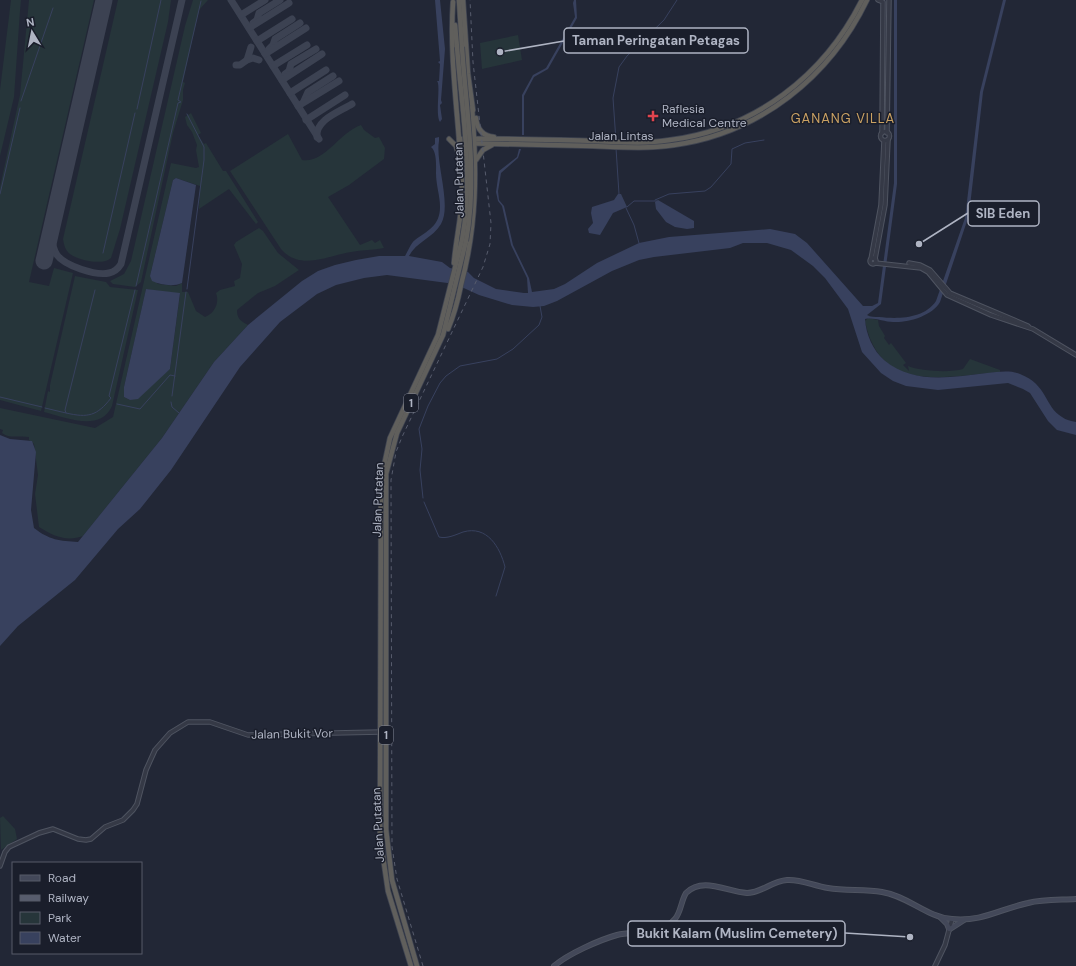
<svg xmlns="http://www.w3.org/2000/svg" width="1076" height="966" viewBox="0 0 1076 966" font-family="'DM Sans',sans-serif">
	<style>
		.green { fill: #26353a; fill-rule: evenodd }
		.water { fill: #38415e }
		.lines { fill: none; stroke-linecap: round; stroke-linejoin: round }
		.stream { stroke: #38415e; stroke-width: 1 }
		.taxiway { stroke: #3c4252; stroke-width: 7 }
		.runway { stroke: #3c4252; stroke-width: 17 }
		.tertiary-casing { stroke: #4f5461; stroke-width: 5.5 }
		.secondary-casing { stroke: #4f5461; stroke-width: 6 }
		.trunk-casing { stroke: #3f4451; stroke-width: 6 }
		.tertiary { stroke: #353946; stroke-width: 3.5 }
		.secondary { stroke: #434859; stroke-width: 4 }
		.trunk { stroke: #605f5c; stroke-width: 4.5 }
		.rail { stroke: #575c6d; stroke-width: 1; stroke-dasharray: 4 4; stroke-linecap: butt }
		.trunk-bridge-casing { stroke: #3f4451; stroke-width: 6; stroke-linecap: butt }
		.trunk-bridge { stroke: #605f5c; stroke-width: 4.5 }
		.health-dot { fill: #e0444e; stroke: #1a1e2b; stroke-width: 1.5 }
		.labels { text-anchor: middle; stroke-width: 3; stroke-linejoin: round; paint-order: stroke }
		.shield { fill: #1a1e2b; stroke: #828795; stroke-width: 1 }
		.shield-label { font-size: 11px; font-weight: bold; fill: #afb4c3 }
		.poi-label { font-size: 12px; fill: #afb4c3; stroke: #1a1e2b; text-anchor: start }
		.street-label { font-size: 12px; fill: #afb4c3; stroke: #1a1e2b }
		.neighbourhood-label { font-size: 13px; letter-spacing: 1px; fill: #cba263; stroke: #1a1e2b }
		.leader { fill: none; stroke: #afb4c3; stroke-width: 1.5 }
		.callout-dot { fill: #afb4c3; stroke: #1a1e2b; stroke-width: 1.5 }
		.callout { fill: #1a1e2b; stroke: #afb4c3; stroke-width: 1.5 }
		.callout-label { font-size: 13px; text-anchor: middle; font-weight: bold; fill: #afb4c3 }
	</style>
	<rect width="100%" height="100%" fill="#222736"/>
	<g class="green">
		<polygon points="11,0 21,0 20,11 14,97 0,156 0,90"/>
		<polygon points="29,0 94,0 29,282 49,286 54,268 73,273 41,411 0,400 0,187 20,95"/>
		<path d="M118,0H171L168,22L120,229L111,258C103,266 78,260 70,254C65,250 64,245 63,239Z"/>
		<polygon points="193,0 208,0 199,10 183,82 185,83 183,90 183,100 173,133 141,282 135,287 113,284 110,281 124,274 131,261 185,26"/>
		<polygon points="518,35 522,60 482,69 480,43"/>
		<path d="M191,113L201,133L198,135L204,144L206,143L223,171H226L258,222L256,224L229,189L199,209L200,186L176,178L173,180L150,276L158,284L176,286L182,283V292H188L196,311L205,317C214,314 220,303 216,293L220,290L235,286L234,281L240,278L242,264L234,245L236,242L259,228L263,231L278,253L299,270L275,286L258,293L237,310C237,318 240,321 248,325L214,362L162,438L83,536C67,542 53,536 39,527L35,494L38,475L34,444L29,440V437C20,435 9,439 2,433L3,430L0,429V408L95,428L113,417L171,163L196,168L199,167L196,150L197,145L192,132L187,125L185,117ZM146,289L180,294L170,369L130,400L124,397V387Z"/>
		<path d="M361,125L364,130L375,138L379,137L385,148L384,159L349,185L328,197L360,245L372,240L375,243L380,240L384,248C374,250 362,250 351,252C327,256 300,271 281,249L230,171L288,134L302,160C324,164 340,132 361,125Z"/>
		<path d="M75,276L106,282L110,287L138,290L112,406C100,433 65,417 44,412L48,391L50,392V385Z"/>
		<path d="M868,318L878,320L879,326L885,336L884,338L889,345L891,343L906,363L903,365L909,371L908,366C920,371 950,373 963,369L970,359L1000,370V372C945,376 880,395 865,321Z"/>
		<polygon points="3,816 15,829 17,839 1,850 0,818"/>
	</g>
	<g class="water">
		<path d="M435,0H440L445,49L441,100L442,103L440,105L442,119L440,122C435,114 441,85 437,81H439L440,64L438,62L440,61Z"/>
		<polygon points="574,0 576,0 577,18 548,69 534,77 524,96 524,135 522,135 522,95 533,75 546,68 575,17 573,3"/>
		<path d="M894,0H897V184L881,304L867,315C870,317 875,317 879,317C898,319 924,319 936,301L965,218L980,92L1003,0H1006L983,92L969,215L940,302C932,316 908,323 893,322C884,322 874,317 865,319C866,335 873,350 884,360C914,385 951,377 987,373C998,372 1010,370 1020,374C1048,385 1044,406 1062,417C1066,420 1071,421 1076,422V435L1057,430L1048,421L1030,393L1023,389L1008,383L938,390L906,386L893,381L881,373L862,352L848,309L825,278L813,266L791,250L767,243H743L730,248L654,257L639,260L612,271L557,301L544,306L533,307L512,305L479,295L455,284L387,275L364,278L336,285L317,294L280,322L240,367L171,470L140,509L118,529L75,580L18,626L0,646V435L10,439L32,441L36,452L31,510L34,528C49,540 60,541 78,542L162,438L214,362L248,325L302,281L318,271L335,265L356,260L379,256H405C408,251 411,243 415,240C427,231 440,226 440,207C440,196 436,185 436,173C436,165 437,152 431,147L435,144V138L439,137V141C435,162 452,205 441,224C433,238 416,242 409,256L442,262L450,268L468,272L474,278L496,289L524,293H528L527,278L511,245L502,206L498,201L496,192L499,171L517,157L519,149H521L518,158L501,173L498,191L499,200L504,206L513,245L529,278L532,292L554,289L565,284L597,263L639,243L669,237L770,229L795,234L807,243L863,306H872L878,303L894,183Z"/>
		<path d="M176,178L196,185L182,283C173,287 161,285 152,281L150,276L173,180Z"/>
		<polygon points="618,194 621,194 627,207 613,213 600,235 589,233 588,229 593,223 591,213 592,207 614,200"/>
		<polygon points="658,200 694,221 694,228 687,229 675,227 666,222 656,209 655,202"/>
		<polygon points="146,289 180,293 170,369 138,399 130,400 124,397 124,387"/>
	</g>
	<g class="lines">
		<g class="stream">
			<polyline points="21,101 53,8"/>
			<polyline points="137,109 161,0"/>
			<polyline points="187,114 204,147 204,160 187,289"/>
			<polyline points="616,141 613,98 619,67 627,56 664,20 677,0"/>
			<polyline points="616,148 619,194"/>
			<polyline points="0,194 20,108"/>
			<polyline points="655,200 669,194 705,191 711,187 731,164 732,149 745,143 764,140"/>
			<polyline points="627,207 634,201 657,201"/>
			<polyline points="626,208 634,225 639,243"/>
			<polyline points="103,253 135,113"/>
			<polyline points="136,286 178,103 181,102 178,100 201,1"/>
			<path d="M95,290L65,410L66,413C88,418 97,416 111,398L109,396L135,290"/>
			<polyline points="172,396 186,292"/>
			<polyline points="0,397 42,407"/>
			<polyline points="171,402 172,407 179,413"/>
			<polyline points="117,404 140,409 170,375 175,376"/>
			<polyline points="45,408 66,413"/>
			<polyline points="423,498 420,470 422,449 419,429 428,406 440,383 446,376 460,366 497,359 513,349 539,325 542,317 540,306"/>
			<path d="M424,502L439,537C447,539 455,535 463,532C487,525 500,547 505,567L496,596"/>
		</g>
		<g class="taxiway">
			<polyline points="231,0 319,139"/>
			<polyline points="241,15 265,0"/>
			<polyline points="253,23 257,20 259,13 280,0"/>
			<polyline points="249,28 289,3"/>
			<polyline points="257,41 292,19"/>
			<polyline points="269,49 273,45 275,39 300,23"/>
			<polyline points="265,54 306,28"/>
			<polyline points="247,60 253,58 259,60"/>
			<polyline points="236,65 240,65 247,60 251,47"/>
			<polyline points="273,66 307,45"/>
			<polyline points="285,74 289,71 291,64 316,49"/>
			<polyline points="282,80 322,54"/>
			<polyline points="290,93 326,70"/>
			<polyline points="304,101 308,92 333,76"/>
			<polyline points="298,106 339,81"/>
			<polyline points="306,120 345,95"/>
			<path d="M317,137C315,120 339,112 352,104"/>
			<path d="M51,231C52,240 52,248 57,255C65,266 96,276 109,273C114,272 118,269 121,264L182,0"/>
		</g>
		<polyline class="runway" points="44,261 104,0"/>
		<defs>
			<g id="tertiary">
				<polyline points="878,0 883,2 882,133"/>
				<circle cx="885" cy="136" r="4.5"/>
				<polyline points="887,133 889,0"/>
				<circle cx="873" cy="261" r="3"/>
				<polyline points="871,259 881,205 884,141"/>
				<polyline points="875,259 885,205 888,140"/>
				<polyline points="875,263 921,268 928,272 947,295 991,315 1033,329 1076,355"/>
				<polyline points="909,263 920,265 930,270 950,293 1028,326"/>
				<polyline points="0,866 5,852 9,847 39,833 53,829 78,839 86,840 91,839 105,827 123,820 133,810 137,804 146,770 155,750 170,733 188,722 210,722 248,735 380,732"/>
				<polyline points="935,966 945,945 952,919"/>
			</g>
			<g id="secondary">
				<polyline points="941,918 947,924 949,929"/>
				<polyline points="950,929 964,920"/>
				<path d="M554,966C568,954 599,940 617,935C635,931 662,935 675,919C681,912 681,901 686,893C703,876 727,892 747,893C761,893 772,881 787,880C801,879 814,886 828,888C846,891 864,889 882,892C908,896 926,917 952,919C982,922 1000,909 1028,903C1043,899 1060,900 1076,899"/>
			</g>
			<g id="trunk">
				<polyline points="459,0 462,47"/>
				<polyline points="463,0 468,74 473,110"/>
				<path d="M453,2C449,63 460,125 462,187C463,213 456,237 454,263"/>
				<polyline points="455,25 457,47"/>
				<path d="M476,118C477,129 483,136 494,137"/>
				<polyline points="449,139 456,146 458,153"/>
				<path d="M459,139C504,138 549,140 595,141C620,142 645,144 670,140C755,129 824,76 862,0"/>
				<path d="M459,143C504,144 548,145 593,146C620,147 647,149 674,145C760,133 830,77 867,0"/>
				<polyline points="476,160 483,150 492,145"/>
				<path d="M448,329C454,315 458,300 461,285C477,225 477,170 472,108"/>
				<polyline points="411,966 388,891 380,836 381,480 390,438 438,335 462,240"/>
				<polyline points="417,966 392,880 386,829 386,474 397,433 443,335 466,241"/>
			</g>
		</defs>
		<use href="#tertiary" class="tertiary-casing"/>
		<use href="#secondary" class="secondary-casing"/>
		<use href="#trunk" class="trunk-casing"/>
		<use href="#tertiary" class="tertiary"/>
		<use href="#secondary" class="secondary"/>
		<use href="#trunk" class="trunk"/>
		<polyline class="rail" points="423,966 397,879 392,847 391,480 396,452 402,437 483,267 490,244 491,223 473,62 470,0"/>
		<defs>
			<g id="trunk-bridge">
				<path d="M457,47C462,111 474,177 462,240"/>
				<path d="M462,47C466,111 478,177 466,241"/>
			</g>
		</defs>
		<use href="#trunk-bridge" class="trunk-bridge-casing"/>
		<use href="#trunk-bridge" class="trunk-bridge"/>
	</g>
	<path class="health-dot" d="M651 110h4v4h4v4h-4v4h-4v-4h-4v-4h4z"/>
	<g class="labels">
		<g class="shield">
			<rect x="404" y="394" width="14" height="18" rx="3"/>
			<rect x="379" y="726" width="14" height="18" rx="3"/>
		</g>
		<g class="shield-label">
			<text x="411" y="407">1</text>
			<text x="386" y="739">1</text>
		</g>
		<g class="poi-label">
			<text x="662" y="113">Raflesia<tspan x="662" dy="14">Medical Centre</tspan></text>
		</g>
		<g class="street-label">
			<text x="621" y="140">Jalan Lintas</text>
			<text transform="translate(459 180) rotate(-91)" y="4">Jalan Putatan</text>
			<text transform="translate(378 500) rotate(-88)" y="4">Jalan Putatan</text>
			<text transform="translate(292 734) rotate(-1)" y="4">Jalan Bukit Vor</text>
			<text transform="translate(378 825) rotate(-93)" y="4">Jalan Putatan</text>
		</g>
		<g class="neighbourhood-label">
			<text x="843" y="123">GANANG VILLA</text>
		</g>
	</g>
	<path class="leader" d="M500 52L564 41M919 244L968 213M910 937L845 933"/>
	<g class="callout-dot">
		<circle cx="500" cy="52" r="4"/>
		<circle cx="919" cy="244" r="4"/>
		<circle cx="910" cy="937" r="4"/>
	</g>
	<g class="callout">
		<rect x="564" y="28" width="184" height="25" rx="4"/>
		<rect x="968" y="201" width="71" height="25" rx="4"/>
		<rect x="628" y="921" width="217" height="25" rx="4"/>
	</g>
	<g class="callout-label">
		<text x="656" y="45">Taman Peringatan Petagas</text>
		<text x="1003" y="218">SIB Eden</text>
		<text x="737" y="938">Bukit Kalam (Muslim Cemetery)</text>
	</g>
	<rect x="12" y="862" width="130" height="92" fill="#1a1e2b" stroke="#565a68"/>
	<rect x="20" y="875" width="20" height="6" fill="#434859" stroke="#565a68"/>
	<text x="48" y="882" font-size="12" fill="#afb4c3">Road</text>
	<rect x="20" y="895" width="20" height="6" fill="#575c6d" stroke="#565a68"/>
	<text x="48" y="902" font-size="12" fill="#afb4c3">Railway</text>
	<rect x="20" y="912" width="20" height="12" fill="#26353a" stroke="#565a68"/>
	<text x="48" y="922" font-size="12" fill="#afb4c3">Park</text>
	<rect x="20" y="932" width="20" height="12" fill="#38415e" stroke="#565a68"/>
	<text x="48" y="942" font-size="12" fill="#afb4c3">Water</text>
	<g transform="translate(32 32) rotate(350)" stroke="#1a1e2b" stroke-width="3" paint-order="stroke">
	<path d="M0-3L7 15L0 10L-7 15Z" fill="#afb4c3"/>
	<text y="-6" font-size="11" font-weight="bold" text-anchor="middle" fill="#afb4c3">N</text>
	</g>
</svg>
